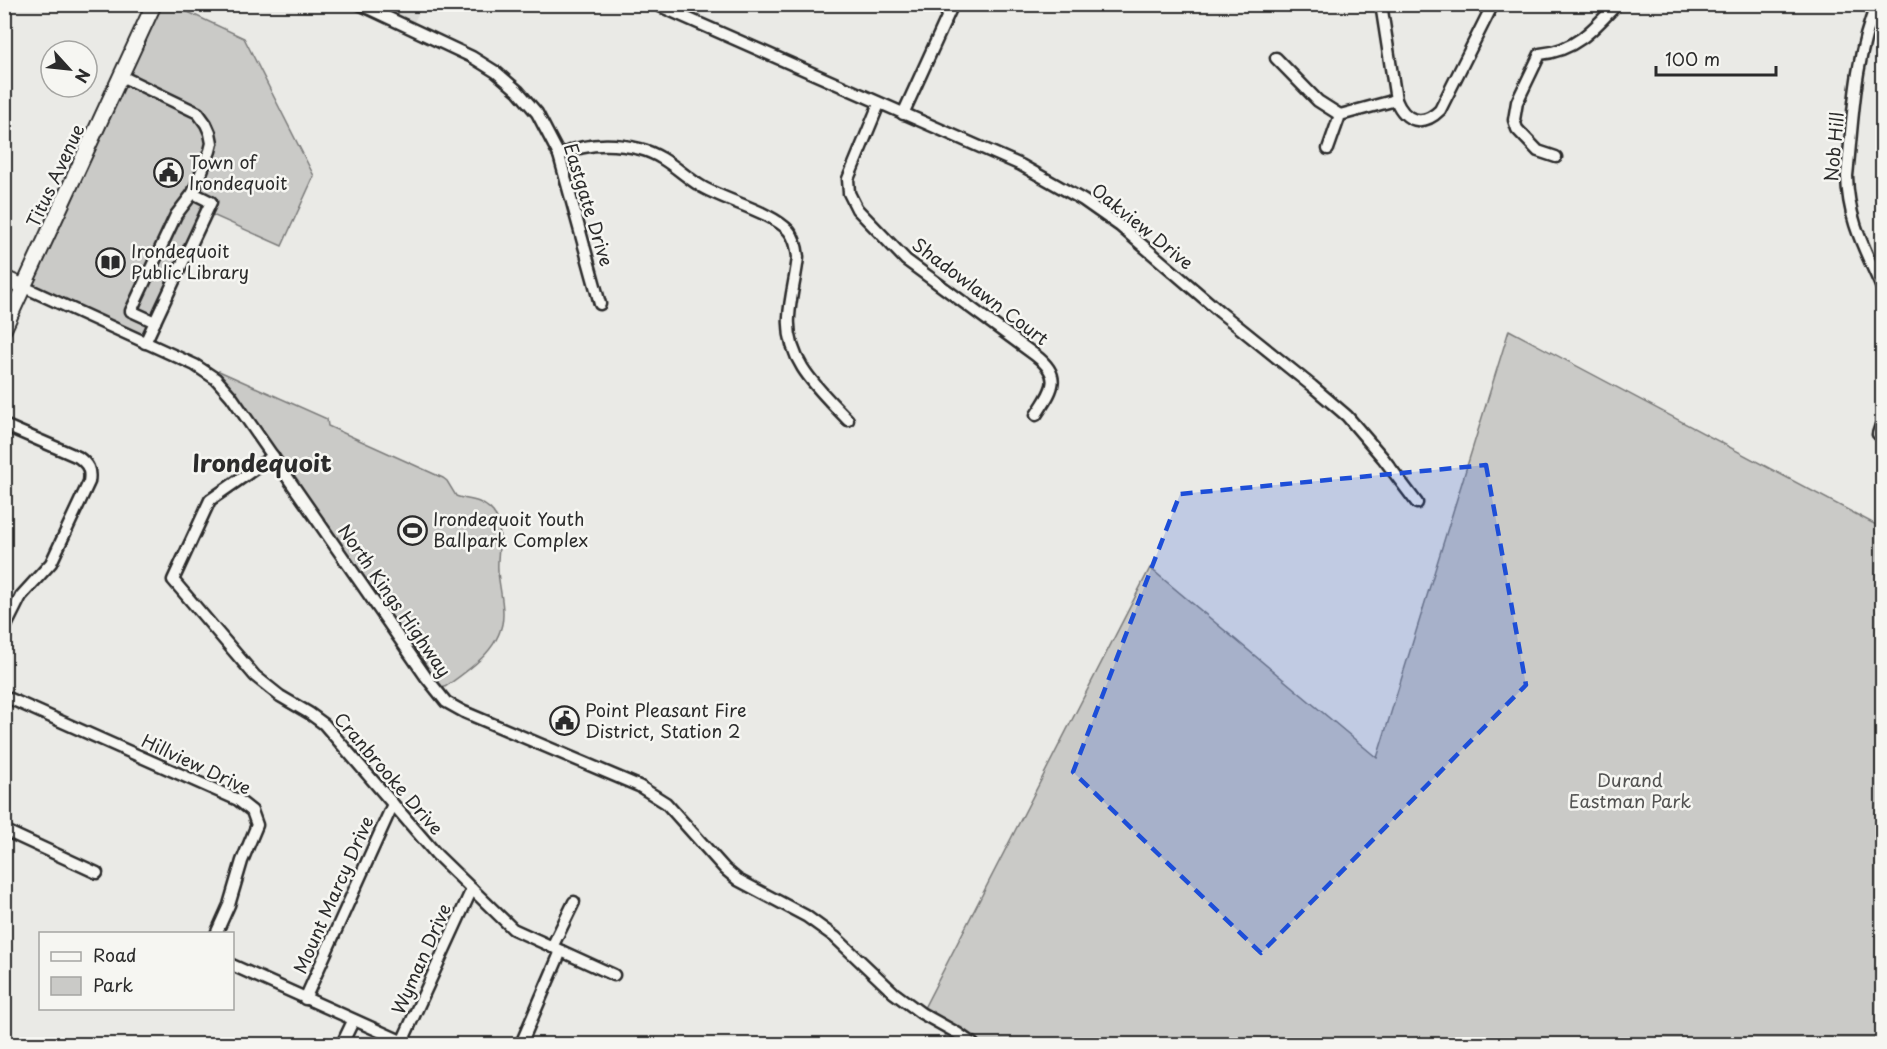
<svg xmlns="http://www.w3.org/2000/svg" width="1887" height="1049" viewBox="0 0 1887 1049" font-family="'Playpen Sans',sans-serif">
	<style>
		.built { fill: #dadad6 }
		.green { fill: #cacac7; stroke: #7a7a79; stroke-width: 1.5 }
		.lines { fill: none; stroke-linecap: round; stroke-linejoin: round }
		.minor-casing { stroke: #2b2b2b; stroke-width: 15 }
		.major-casing { stroke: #2b2b2b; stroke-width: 18 }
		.minor { stroke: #f6f6f2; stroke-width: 10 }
		.major { stroke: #f6f6f2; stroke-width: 14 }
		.marked { fill: #1d4ed8; fill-opacity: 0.2; stroke: #1d4ed8; stroke-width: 4.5; stroke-dasharray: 12 8; stroke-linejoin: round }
		.labels { text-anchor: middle; stroke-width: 5; stroke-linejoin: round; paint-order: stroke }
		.street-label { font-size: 18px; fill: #2b2b2b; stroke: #f6f6f2 }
		.poi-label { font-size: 18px; fill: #2b2b2b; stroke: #f6f6f2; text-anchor: start }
		.park-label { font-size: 18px; fill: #535352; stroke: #f6f6f2 }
		.district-label { font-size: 24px; font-weight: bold; fill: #2b2b2b; stroke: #f6f6f2 }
	</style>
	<rect width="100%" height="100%" fill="#eaeae6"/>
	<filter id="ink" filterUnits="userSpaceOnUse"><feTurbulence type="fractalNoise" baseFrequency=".0167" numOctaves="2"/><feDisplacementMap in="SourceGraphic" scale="12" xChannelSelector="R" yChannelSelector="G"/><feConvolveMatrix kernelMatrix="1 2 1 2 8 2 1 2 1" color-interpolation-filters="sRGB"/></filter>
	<g filter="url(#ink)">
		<polygon class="built" points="359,5 422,5 411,29"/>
		<g class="green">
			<polygon points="154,5 173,5 244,38 314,176 282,246 206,212 146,343 24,287"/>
			<polygon points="1509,330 1882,528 1882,1044 941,1044 950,1027 922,1012 1150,568 1377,758"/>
			<path d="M219,371L327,419L328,426L443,478L447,481L456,496C463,499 472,499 479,502C511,516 496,544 498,571C499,585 503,599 503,613C504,650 464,673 438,692L214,377Z"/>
		</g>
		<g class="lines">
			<defs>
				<g id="minor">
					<polyline points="359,4 472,57 496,72 518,91 537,113 559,155 600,304"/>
					<polyline points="655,4 1021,165 1083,200 1120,226 1220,312 1312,386 1347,416 1383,458 1417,503"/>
					<path d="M1381,4L1396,100C1405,122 1423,127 1440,110L1493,4"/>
					<path d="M1877,4C1854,58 1853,119 1847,176C1848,221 1865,249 1882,288"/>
					<polyline points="1276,58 1318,101 1340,115"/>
					<polyline points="121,76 198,113 206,124 210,133 212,143 210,151 193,193 176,215 131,311 155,322"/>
					<path d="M879,104L848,179L849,193L857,209L906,260L1035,355C1064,377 1052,390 1036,415"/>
					<polyline points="903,114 953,4"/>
					<polyline points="1328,149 1340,115 1396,100"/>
					<path d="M559,155C585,143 612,142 640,149C664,155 679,172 699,185C722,200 771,211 789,231C795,238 797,248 798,257C796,277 790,297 789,317C786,362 820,390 848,420"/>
					<path d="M1556,157L1538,151L1517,129L1514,120L1517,102L1540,54C1575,51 1594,29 1617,4"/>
					<polyline points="24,287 195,365 216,379 231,396 426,677 446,702 464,712 639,786 666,803 725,869 738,880 806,916 835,937 894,993 921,1013 957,1033 973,1044"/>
					<polyline points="145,343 211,202 193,193"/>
					<path d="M4,425L78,457C88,464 91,470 89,482L51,563L21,596L4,630"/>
					<polyline points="1878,434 1882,422"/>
					<polyline points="273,456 210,500 173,580 255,676 280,696 309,713 324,724 437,855 513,929 614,975"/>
					<polyline points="4,696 238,800 252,811 257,825 242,861 229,905 216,934"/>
					<polyline points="4,830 97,873"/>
					<polyline points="552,947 574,902"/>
					<polyline points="232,965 408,1044"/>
					<polyline points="305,999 393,804"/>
					<polyline points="402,1042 472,889"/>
					<polyline points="342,1044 353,1021"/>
					<polyline points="521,1044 561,951"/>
				</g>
				<g id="major">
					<polyline points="4,278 24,287"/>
					<polyline points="4,329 154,4"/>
				</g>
			</defs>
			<use href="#minor" class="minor-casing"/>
			<use href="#major" class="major-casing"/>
			<use href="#minor" class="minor"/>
			<use href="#major" class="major"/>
		</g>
	</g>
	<path class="marked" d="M1486,465L1526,685L1261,953L1073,772L1180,494Z"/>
	<defs>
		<symbol id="civic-ring" viewBox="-11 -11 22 22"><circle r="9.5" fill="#f6f6f2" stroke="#2b2b2b" stroke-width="1.5"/><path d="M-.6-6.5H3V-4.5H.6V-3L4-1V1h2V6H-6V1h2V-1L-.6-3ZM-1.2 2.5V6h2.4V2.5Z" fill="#2b2b2b"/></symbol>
		<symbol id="library-ring" viewBox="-11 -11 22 22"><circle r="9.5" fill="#f6f6f2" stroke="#2b2b2b" stroke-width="1.5"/><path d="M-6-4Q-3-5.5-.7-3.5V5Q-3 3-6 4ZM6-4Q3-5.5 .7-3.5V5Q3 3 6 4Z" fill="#2b2b2b"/></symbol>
		<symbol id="stadium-ring" viewBox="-11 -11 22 22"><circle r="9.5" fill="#f6f6f2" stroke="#2b2b2b" stroke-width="1.5"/><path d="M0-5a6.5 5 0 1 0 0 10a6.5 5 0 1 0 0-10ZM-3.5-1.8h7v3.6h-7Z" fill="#2b2b2b"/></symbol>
	</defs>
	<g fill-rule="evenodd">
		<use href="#civic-ring" x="152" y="156" width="33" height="33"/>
		<use href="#library-ring" x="94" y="246" width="33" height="33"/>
		<use href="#stadium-ring" x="396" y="514" width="33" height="33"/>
		<use href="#civic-ring" x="548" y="704" width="33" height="33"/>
	</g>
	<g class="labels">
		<g class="street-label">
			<text transform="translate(1835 147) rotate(-85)" y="6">Nob Hill</text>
			<text transform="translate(56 176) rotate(-65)" y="6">Titus Avenue</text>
			<text transform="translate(588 205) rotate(73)" y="6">Eastgate Drive</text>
			<text transform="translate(1142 227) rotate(39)" y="6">Oakview Drive</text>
			<text transform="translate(980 292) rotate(37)" y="6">Shadowlawn Court</text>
			<text transform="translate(394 601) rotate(55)" y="6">North Kings Highway</text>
			<text transform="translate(196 765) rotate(25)" y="6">Hillview Drive</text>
			<text transform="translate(388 774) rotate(49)" y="6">Cranbrooke Drive</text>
			<text transform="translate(334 895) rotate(-66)" y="6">Mount Marcy Drive</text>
			<text transform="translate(422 959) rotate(-66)" y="6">Wyman Drive</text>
		</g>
		<g class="poi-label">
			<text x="189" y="169">Town of<tspan x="189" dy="21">Irondequoit</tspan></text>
			<text x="131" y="258">Irondequoit<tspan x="131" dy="21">Public Library</tspan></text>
			<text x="433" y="526">Irondequoit Youth<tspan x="433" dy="21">Ballpark Complex</tspan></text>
			<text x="585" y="717">Point Pleasant Fire<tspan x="585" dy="21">District, Station 2</tspan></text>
		</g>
		<g class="park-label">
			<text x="1630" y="787">Durand<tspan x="1630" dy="21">Eastman Park</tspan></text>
		</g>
		<g class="district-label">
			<text x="262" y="472">Irondequoit</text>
		</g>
	</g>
	<rect width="1887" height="1049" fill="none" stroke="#f6f6f2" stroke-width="24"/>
	<rect x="12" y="12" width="1863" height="1025" fill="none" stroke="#2b2b2b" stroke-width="2" filter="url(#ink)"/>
	<rect x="39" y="932" width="195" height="78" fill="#f6f6f2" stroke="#a5a5a2" stroke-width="1.5"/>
	<rect x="51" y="952" width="30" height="9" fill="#f6f6f2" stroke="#a5a5a2" stroke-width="1.5"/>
	<text x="93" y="962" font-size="18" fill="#2b2b2b">Road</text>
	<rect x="51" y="977" width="30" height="18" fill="#cacac7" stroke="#a5a5a2" stroke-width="1.5"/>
	<text x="93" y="992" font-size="18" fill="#2b2b2b">Park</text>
	<g transform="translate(69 69) rotate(117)"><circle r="28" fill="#f6f6f2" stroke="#a5a5a2" stroke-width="1.5"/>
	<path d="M0-4.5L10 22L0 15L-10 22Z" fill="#2b2b2b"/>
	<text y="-9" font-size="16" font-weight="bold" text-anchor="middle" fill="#2b2b2b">N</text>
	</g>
	<path d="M1656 66v9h120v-9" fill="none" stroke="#2b2b2b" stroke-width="3"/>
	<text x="1665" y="66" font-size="18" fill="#2b2b2b" stroke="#f6f6f2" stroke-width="4.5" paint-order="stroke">100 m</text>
</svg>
